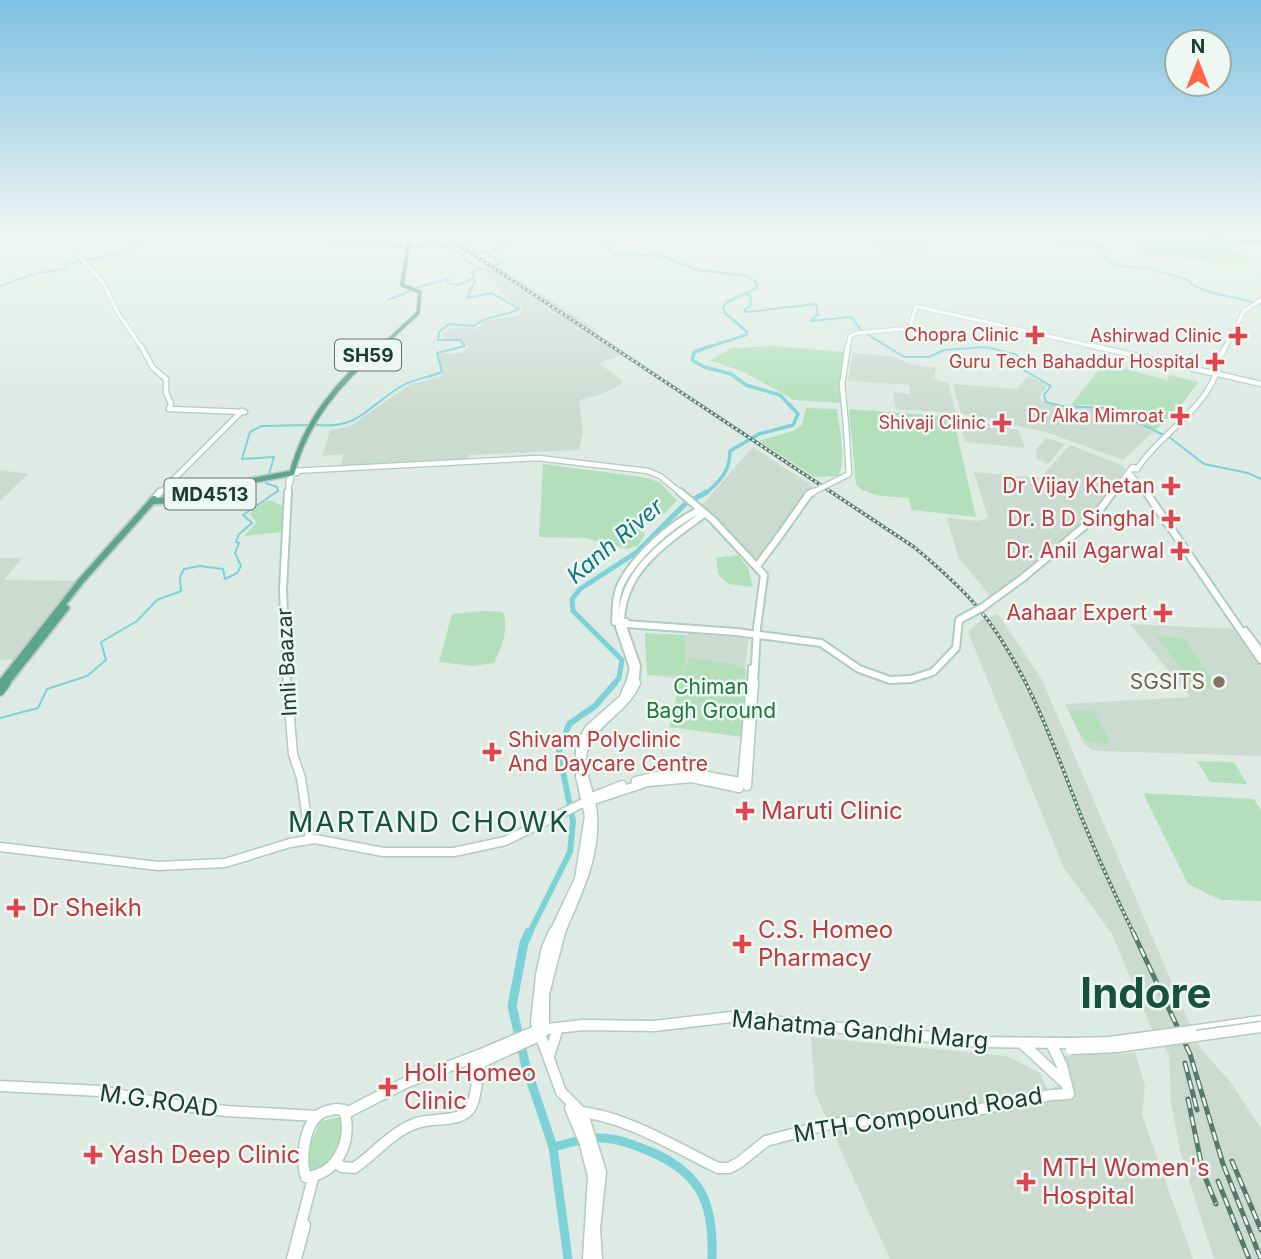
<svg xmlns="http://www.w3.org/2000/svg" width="1261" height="1259" viewBox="0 0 1261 1259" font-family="Inter,sans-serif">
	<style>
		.built { fill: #cbdbd2 }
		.green { fill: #b3e0bb }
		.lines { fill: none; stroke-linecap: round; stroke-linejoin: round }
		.stream { stroke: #7dd2d8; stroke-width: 2 }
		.river-far4 { stroke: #7dd2d8; stroke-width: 2.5 }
		.river-far3 { stroke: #7dd2d8; stroke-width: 3.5 }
		.river-far2 { stroke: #7dd2d8; stroke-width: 5 }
		.river-far1 { stroke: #7dd2d8; stroke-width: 6 }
		.river { stroke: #7dd2d8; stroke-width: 9 }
		.secondary-far4-casing { stroke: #afccbf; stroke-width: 5 }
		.secondary-far3-casing { stroke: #afccbf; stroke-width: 7 }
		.secondary-far2-casing { stroke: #afccbf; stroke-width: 10 }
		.secondary-far1-casing { stroke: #afccbf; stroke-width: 11 }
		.secondary-casing { stroke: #afccbf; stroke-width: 13 }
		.primary-far3-casing { stroke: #c0c8c5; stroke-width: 5 }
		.primary-far2-casing { stroke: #c0c8c5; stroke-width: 8 }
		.primary-far1-casing { stroke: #c0c8c5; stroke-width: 10 }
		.primary-casing { stroke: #c0c8c5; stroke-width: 12 }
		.secondary-far4 { stroke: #fff; stroke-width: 3.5 }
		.secondary-far3 { stroke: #fff; stroke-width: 4.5 }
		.secondary-far2 { stroke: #fff; stroke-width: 6 }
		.secondary-far1 { stroke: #fff; stroke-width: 8 }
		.secondary { stroke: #fff; stroke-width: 10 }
		.primary-far3 { stroke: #5ca68d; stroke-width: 3.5 }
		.primary-far2 { stroke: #5ca68d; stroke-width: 5 }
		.primary-far1 { stroke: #5ca68d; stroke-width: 6 }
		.primary { stroke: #5ca68d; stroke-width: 9 }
		.rail-far1-casing { stroke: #57796d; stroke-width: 3.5 }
		.rail-casing { stroke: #57796d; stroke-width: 5 }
		.rail-far1 { stroke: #eef8f2; stroke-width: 2; stroke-dasharray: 2.5; stroke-linecap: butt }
		.rail { stroke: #eef8f2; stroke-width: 2.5; stroke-dasharray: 9; stroke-linecap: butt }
		.secondary-bridge-far2-casing { stroke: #afccbf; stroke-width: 7; stroke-linecap: butt }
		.secondary-bridge-far1-casing { stroke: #afccbf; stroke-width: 10; stroke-linecap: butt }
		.secondary-bridge-casing { stroke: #afccbf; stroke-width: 13; stroke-linecap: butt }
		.secondary-bridge-far2 { stroke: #fff; stroke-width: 4.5 }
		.secondary-bridge-far1 { stroke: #fff; stroke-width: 6 }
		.secondary-bridge { stroke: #fff; stroke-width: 10 }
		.health-dot { fill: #e0444e; stroke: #eef8f2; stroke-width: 2.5 }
		.education-dot { fill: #8d6e63; stroke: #eef8f2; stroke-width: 2.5 }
		.labels { text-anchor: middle; stroke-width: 5; stroke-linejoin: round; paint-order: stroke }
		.far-health-label { font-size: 18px; fill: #be3a42; stroke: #eef8f2; text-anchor: end }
		.shield { fill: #eef8f2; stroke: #5c746b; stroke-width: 2 }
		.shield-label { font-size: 19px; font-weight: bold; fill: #1d3c31 }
		.health-label { font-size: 21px; fill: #be3a42; stroke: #eef8f2; text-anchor: end }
		.street-label { font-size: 21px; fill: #1d3c31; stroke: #eef8f2 }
		.education-label { font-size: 21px; fill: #785e54; stroke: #eef8f2; text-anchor: end }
		.park-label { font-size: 21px; fill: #22783c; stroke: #eef8f2 }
		.water-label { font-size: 23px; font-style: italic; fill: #11767f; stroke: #eef8f2 }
		.near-health-label { font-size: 24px; fill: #be3a42; stroke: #eef8f2; text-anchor: start }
		.near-street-label { font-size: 24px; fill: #1d3c31; stroke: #eef8f2 }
		.near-neighbourhood-label { font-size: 28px; letter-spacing: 2px; fill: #17503d; stroke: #eef8f2 }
		.near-town-label { font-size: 42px; font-weight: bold; fill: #17503d; stroke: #eef8f2 }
	</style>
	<rect width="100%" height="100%" fill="#ddebe4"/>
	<g class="built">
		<polygon points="295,235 424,235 438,245 411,247 412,238 326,245 287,245"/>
		<polygon points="830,235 903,235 921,241 930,249 926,249 923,257 920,257 835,240"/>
		<polygon points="501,268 597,330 593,331 627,354 598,363 622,380 622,384 602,394 579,400 583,432 579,450 469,455 468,461 340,468 344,454 322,456 330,430 350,426 409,385 442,376 439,354 461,353 470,346 462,341 447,340 441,336 448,330 456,327 476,329 485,321 521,315 522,308 498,292 501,290 484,272"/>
		<polygon points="853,353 894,357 910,364 936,368 934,377 939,381 948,382 956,413 896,409 893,392 910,394 909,385 848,381"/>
		<polygon points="1029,376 1047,385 1040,397 1042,401 1065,408 1101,408 1111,411 1153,432 1123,460 1046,432 961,414 953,384 1016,389"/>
		<polygon points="958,418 1018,430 1025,448 965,442"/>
		<polygon points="1046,438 1065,444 1048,464 1037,459 1036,450"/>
		<polygon points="1070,445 1122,465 1126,470 1102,501 1105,503 1087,521 1024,574 991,597 958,557 947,518 978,521 988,518 974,472 1040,478"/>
		<polygon points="753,447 817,489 812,492 761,558 757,560 701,506"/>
		<polygon points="0,470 28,474 0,501"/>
		<polygon points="0,558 22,558 4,580 77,581 14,660 0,660"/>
		<polygon points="998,614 1042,680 1200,1048 1232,1084 1261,1129 1261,1259 1214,1259 1180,1151 1171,1101 1169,1054 1152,1029 1112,934 1064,868 968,632 981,620"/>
		<polygon points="1130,624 1235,629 1261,667 1261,756 1101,751 1092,750 1084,744 1065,704 1190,697"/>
		<polygon points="688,633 748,639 744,686 681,727 680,679 647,675 645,634 686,636"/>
		<polygon points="811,1037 1007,1056 1040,1073 1048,1090 1063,1083 1058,1056 1135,1053 1145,1085 1142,1115 1193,1259 890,1259 815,1093"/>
	</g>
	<g class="green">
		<polygon points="1139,235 1226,242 1249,262 1242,264 1142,255 1132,243 1145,244"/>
		<polygon points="772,346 843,352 840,403 794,400 746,373 710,360 732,348"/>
		<polygon points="1104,363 1167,380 1170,375 1199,382 1178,409 1155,430 1105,405 1071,405"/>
		<path d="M806,408L837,409C839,428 847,460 838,476L815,477L759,441L793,431L802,425Z"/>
		<path d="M849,409L953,417L976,517L912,510L908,498C890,496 870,498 856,485Z"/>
		<path d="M543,464L642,477L659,482L677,500L664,514C652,510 647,512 639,522V527L645,534L639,545L627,549L585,538L539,537Z"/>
		<polygon points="266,501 272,501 285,507 282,532 244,536 257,522 250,515 252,511"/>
		<polygon points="738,555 748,568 753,587 728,584 718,574 716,558"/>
		<path d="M483,611L503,612C509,630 502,646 494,663L473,666L439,662L452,614Z"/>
		<polygon points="645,633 685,635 685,663 681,675 647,675"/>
		<polygon points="1156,636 1185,638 1218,689 1196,688"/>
		<polygon points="689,658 730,663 746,670 742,737 669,727 681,678"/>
		<path d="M1069,710L1094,711L1111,744C1080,743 1081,735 1069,710Z"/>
		<polygon points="1197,761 1234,762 1247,784 1210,782"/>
		<polygon points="1143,793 1254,799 1261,811 1261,901 1221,900 1188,884"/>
		<path d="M341,1117C349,1149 336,1157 312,1174L306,1171L308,1148L321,1121Z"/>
	</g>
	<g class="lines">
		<g class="stream">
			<path d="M1029,235C1053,244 1080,240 1104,248V257L1118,266L1147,268L1188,280C1201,296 1242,296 1261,305"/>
			<polyline points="332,245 372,243 403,248 438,245 464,254 463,258 480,269"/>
			<polyline points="472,252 487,252"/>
			<polyline points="0,286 34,274 64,269 67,264 123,253 142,243 171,235"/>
			<polyline points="415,288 448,279 448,283 459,285 472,279"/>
			<polyline points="746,294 751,296 750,306 744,310 746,312 816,304 818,314 811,321 851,317 862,331"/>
			<polyline points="388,300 410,291"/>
			<polyline points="867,334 904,357 929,357 944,350 985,347 1015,354 1019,357 1017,366 1051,386 1044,395 1046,402 1062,406 1106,408 1164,435"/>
			<path d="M316,425C360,429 367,407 400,387C412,379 428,378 442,372L437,353L465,346L460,340H438L439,332L449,324L474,326C487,315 503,317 519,309L492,293L467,298L475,281L472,272L502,263L488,253L508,245L491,242L506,235"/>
			<polyline points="1169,437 1204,464 1248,473 1261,479"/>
			<polyline points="269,474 274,457 242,459 250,432 261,426 310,425"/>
			<polyline points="0,718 38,708 47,689 87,676 106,660 101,642 137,621 157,600 181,591 180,577 184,569 200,566 223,569 225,579 237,573 241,566 235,553 239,543 236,542 239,534 252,523 243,515 278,491 277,487 266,483 266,479"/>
		</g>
		<polyline class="river-far4" points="608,235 608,249 613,254 662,256 698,270 746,276 756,282 757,288 727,302 723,307 725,313 747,332 746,335 705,348"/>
		<path class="river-far3" d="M705,494C720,481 730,472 730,451L759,434L793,425L798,414L780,395L746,385L731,374L704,367L692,360L694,352L711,346"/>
		<polyline class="river-far2" points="613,685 619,678 622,660 573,611 572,599 580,589 637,552 686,503 707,492"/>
		<polyline class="river-far1" points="529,934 570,852 573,821 559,752 569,724 595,706 615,683"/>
		<g class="river">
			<path d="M529,932L524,943L512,1006L526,1067L553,1147C567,1144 582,1138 596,1138C614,1137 632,1144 649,1151C702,1173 714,1204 712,1259"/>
			<polyline points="553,1147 568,1259"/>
		</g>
		<defs>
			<g id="secondary-far4">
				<polyline points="76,235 75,244 80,257 103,283 118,313 142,348"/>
				<polyline points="919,307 1101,348"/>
				<polyline points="909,329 916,307"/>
				<polyline points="848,348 850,336 857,333 903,329"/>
				<polyline points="1225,348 1244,311 1261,300"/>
			</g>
			<g id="secondary-far3">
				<polyline points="141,346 153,368 166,379 166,392 171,404 169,409 245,412"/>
				<polyline points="1093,346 1212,373"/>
				<polyline points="1213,371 1226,346"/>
				<polyline points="1214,373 1261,384"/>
				<polyline points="846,425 842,385 848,346"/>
				<polygon points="1133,467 1137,469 1131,469"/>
				<path d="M1137,469C1160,434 1200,414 1216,374"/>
				<polyline points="293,471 538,458 648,471 660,476 682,494"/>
				<polyline points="1129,473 1147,494"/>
				<polyline points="290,483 292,473 297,473"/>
				<polyline points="159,494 242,411"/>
				<polyline points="288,494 289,480"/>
				<polyline points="1112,494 1131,469"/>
			</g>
			<g id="secondary-far2">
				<polyline points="680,492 713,520 764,575 757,628 754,685"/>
				<polyline points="1146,492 1261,660"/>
				<polyline points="154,499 160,492"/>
				<polyline points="757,566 778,538"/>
				<polyline points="1024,577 1093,519 1113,492"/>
				<path d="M621,619C624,568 666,542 704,514"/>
				<polyline points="616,620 626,622 623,626 637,666 635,685"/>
				<path d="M615,622C616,610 615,596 621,584C636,555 671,524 700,510"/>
				<polyline points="626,624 736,632 821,643 859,669 890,680 911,679 933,672"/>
				<polyline points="619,627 633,668 629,685"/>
				<polyline points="1245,631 1261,652"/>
				<polyline points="287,685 283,589 288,492"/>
				<polyline points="751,685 752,668"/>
			</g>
			<g id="secondary-far1">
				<polyline points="287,683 293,754 301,778 310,839"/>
				<polyline points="636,781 680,771 740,782"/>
				<polyline points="742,781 751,683"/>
				<polyline points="747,786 754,683"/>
				<polyline points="587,799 622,785"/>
				<polyline points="0,847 158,866 225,863 290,843 315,839 383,852 454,852 505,841 581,804 648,782 692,778 739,788"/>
				<polyline points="553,934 579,879 589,816 580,776 580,745 589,729 623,699 630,683"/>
				<path d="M560,934C576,895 596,859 593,815C592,794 578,772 583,751C591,722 625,710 636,683"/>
			</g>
			<g id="secondary">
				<polyline points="554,932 547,948 541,975 536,1023 561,1092 583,1114 601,1172 595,1229 597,1259"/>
				<polyline points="544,1031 544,994 560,932"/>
				<polyline points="1191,1031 1261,1021"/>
				<polyline points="1023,1044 1064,1082"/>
				<polyline points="549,1056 558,1028"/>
				<polyline points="478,1070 476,1065 479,1055 538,1030 583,1025 654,1026 731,1017 982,1042 1071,1043"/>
				<polyline points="0,1086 101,1091 160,1103 226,1111 317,1116"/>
				<polyline points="570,1108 584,1141 593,1176 588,1259"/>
				<path d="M336,1109L344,1110C353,1139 339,1174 306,1177C300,1160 304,1125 320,1114C324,1111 331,1110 336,1109Z"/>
				<path d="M572,1111C623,1114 673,1146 718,1168H729L740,1162L766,1141L830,1124L956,1114L1051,1095L1069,1094L1062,1066L1051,1043"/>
				<polyline points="346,1113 405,1083 479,1055"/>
				<path d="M336,1163L342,1167L354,1168C375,1154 392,1131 417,1123C433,1117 464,1124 472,1105C478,1091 475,1076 482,1062L541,1035"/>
				<polyline points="292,1259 313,1178"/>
				<polyline points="296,1259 305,1225"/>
			</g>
			<g id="primary-far3">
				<polyline points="1170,235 1259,242"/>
				<polyline points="380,348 418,313 420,292 402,285 410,235"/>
			</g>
			<path id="primary-far2" d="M211,494L239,483L292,473C306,420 340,380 382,346"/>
			<g id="primary-far1">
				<polyline points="152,501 198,499 215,492"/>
				<polyline points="0,684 81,581 154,499"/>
				<polyline points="5,685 66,608"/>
			</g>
			<polyline id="primary" points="0,691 6,683"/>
		</defs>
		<use href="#secondary-far4" class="secondary-far4-casing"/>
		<use href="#secondary-far3" class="secondary-far3-casing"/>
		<use href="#secondary-far2" class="secondary-far2-casing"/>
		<use href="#secondary-far1" class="secondary-far1-casing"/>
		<use href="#secondary" class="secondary-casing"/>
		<use href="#primary-far3" class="primary-far3-casing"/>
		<use href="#primary-far2" class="primary-far2-casing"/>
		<use href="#primary-far1" class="primary-far1-casing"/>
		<use href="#primary" class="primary-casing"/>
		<use href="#secondary-far4" class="secondary-far4"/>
		<use href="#secondary-far3" class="secondary-far3"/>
		<use href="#secondary-far2" class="secondary-far2"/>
		<use href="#secondary-far1" class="secondary-far1"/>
		<use href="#secondary" class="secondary"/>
		<use href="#primary-far3" class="primary-far3"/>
		<use href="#primary-far2" class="primary-far2"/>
		<use href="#primary-far1" class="primary-far1"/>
		<use href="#primary" class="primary"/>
		<defs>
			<path id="rail-far1" d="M444,235L914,547C938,567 960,586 980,610C1028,670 1054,746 1081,816C1097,856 1115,895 1134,934"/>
			<g id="rail">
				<polyline points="1133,932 1190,1054 1223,1164 1261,1259"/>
				<polyline points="1185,1063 1197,1110"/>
				<polyline points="1188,1099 1203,1172 1216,1204"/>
				<polyline points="1232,1161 1261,1230"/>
				<polyline points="1218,1181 1249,1259"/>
			</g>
		</defs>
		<use href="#rail-far1" class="rail-far1-casing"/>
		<use href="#rail" class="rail-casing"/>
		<use href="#rail-far1" class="rail-far1"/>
		<use href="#rail" class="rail"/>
		<defs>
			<polyline id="secondary-bridge-far2" points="809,494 849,474 846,425"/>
			<g id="secondary-bridge-far1">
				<polyline points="778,538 809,494 813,492"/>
				<polyline points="933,672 956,648 959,620 983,607 1024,577"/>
			</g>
			<g id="secondary-bridge">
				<polyline points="1071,1043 1110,1042 1191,1031"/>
				<polyline points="1071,1049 1117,1047 1261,1027"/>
			</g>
		</defs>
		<use href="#secondary-bridge-far2" class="secondary-bridge-far2-casing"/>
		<use href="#secondary-bridge-far1" class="secondary-bridge-far1-casing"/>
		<use href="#secondary-bridge" class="secondary-bridge-casing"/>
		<use href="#secondary-bridge-far2" class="secondary-bridge-far2"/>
		<use href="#secondary-bridge-far1" class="secondary-bridge-far1"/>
		<use href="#secondary-bridge" class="secondary-bridge"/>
	</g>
	<linearGradient id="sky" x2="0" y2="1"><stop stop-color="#7dc0e2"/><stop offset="0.57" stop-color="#f0f6f3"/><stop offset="1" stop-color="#f0f6f3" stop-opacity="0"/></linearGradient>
	<rect width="1261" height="412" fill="url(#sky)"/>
	<g class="health-dot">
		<path d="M1031.5 324.5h7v7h7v7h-7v7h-7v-7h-7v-7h7z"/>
		<path d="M1234.5 325.5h7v7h7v7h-7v7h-7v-7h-7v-7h7z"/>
		<path d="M1211.5 351.5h7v7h7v7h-7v7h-7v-7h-7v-7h7z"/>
		<path d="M1176.5 405.5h7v7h7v7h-7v7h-7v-7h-7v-7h7z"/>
		<path d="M998.5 412.5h7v7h7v7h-7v7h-7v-7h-7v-7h7z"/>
		<path d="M1167.5 475.5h7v7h7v7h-7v7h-7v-7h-7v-7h7z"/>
		<path d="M1167.5 508.5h7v7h7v7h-7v7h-7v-7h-7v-7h7z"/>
		<path d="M1176.5 540.5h7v7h7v7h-7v7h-7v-7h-7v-7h7z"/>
		<path d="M1159.5 602.5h7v7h7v7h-7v7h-7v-7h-7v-7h7z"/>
		<path d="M488.5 741.5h7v7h7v7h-7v7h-7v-7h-7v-7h7z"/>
		<path d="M741.5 800.5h7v7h7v7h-7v7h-7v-7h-7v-7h7z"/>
		<path d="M12.5 897.5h7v7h7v7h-7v7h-7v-7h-7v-7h7z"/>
		<path d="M738.5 933.5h7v7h7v7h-7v7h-7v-7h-7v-7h7z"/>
		<path d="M384.5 1076.5h7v7h7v7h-7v7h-7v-7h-7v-7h7z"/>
		<path d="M89.5 1144.5h7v7h7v7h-7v7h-7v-7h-7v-7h7z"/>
		<path d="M1022.5 1171.5h7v7h7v7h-7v7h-7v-7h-7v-7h7z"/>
	</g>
	<circle class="education-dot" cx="1219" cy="682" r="7"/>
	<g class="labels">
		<g class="far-health-label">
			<text x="1019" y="341">Chopra Clinic</text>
			<text x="1222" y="342">Ashirwad Clinic</text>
			<text x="1199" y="368">Guru Tech Bahaddur Hospital</text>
			<text x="1164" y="422">Dr Alka Mimroat</text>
			<text x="986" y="429">Shivaji Clinic</text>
		</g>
		<g class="shield">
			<rect x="335" y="339.5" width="66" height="31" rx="5"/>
			<rect x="164.5" y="478.5" width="91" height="31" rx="5"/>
		</g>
		<g class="shield-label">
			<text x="368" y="362">SH59</text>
			<text x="210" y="501">MD4513</text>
		</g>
		<g class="health-label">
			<text x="1155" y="493">Dr Vijay Khetan</text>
			<text x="1155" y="526">Dr. B D Singhal</text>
			<text x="1164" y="558">Dr. Anil Agarwal</text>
			<text x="1147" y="620">Aahaar Expert</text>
			<text x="508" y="747" text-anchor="start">Shivam Polyclinic<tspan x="508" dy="24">And Daycare Centre</tspan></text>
		</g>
		<g class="street-label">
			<text transform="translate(287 662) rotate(-93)" y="7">Imli Baazar</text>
		</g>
		<g class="education-label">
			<text x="1205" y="689">SGSITS</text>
		</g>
		<g class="park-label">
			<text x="711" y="694">Chiman<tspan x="711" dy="24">Bagh Ground</tspan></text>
		</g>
		<g class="water-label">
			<text transform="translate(615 541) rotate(-40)" y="8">Kanh River</text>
		</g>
		<g class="near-health-label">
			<text x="761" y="819">Maruti Clinic</text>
			<text x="32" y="916">Dr Sheikh</text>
			<text x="758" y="938">C.S. Homeo<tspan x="758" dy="28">Pharmacy</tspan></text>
			<text x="404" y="1081">Holi Homeo<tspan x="404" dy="28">Clinic</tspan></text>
			<text x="109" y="1163">Yash Deep Clinic</text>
			<text x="1042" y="1176">MTH Women's<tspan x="1042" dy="28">Hospital</tspan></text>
		</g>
		<g class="near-street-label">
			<text transform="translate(860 1030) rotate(5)" y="8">Mahatma Gandhi Marg</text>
			<text transform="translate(159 1101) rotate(8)" y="8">M.G.ROAD</text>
			<text transform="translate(918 1115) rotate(-9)" y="8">MTH Compound Road</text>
		</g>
		<g class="near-neighbourhood-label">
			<text x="429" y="832">MARTAND CHOWK</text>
		</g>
		<g class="near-town-label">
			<text x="1146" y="1008">Indore</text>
		</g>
	</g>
	<g transform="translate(1198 63)"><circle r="33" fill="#eef8f2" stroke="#9aada5" stroke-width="2"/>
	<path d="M0-5L12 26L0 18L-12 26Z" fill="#ff6547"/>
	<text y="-10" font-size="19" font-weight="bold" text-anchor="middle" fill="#1d3c31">N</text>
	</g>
</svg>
